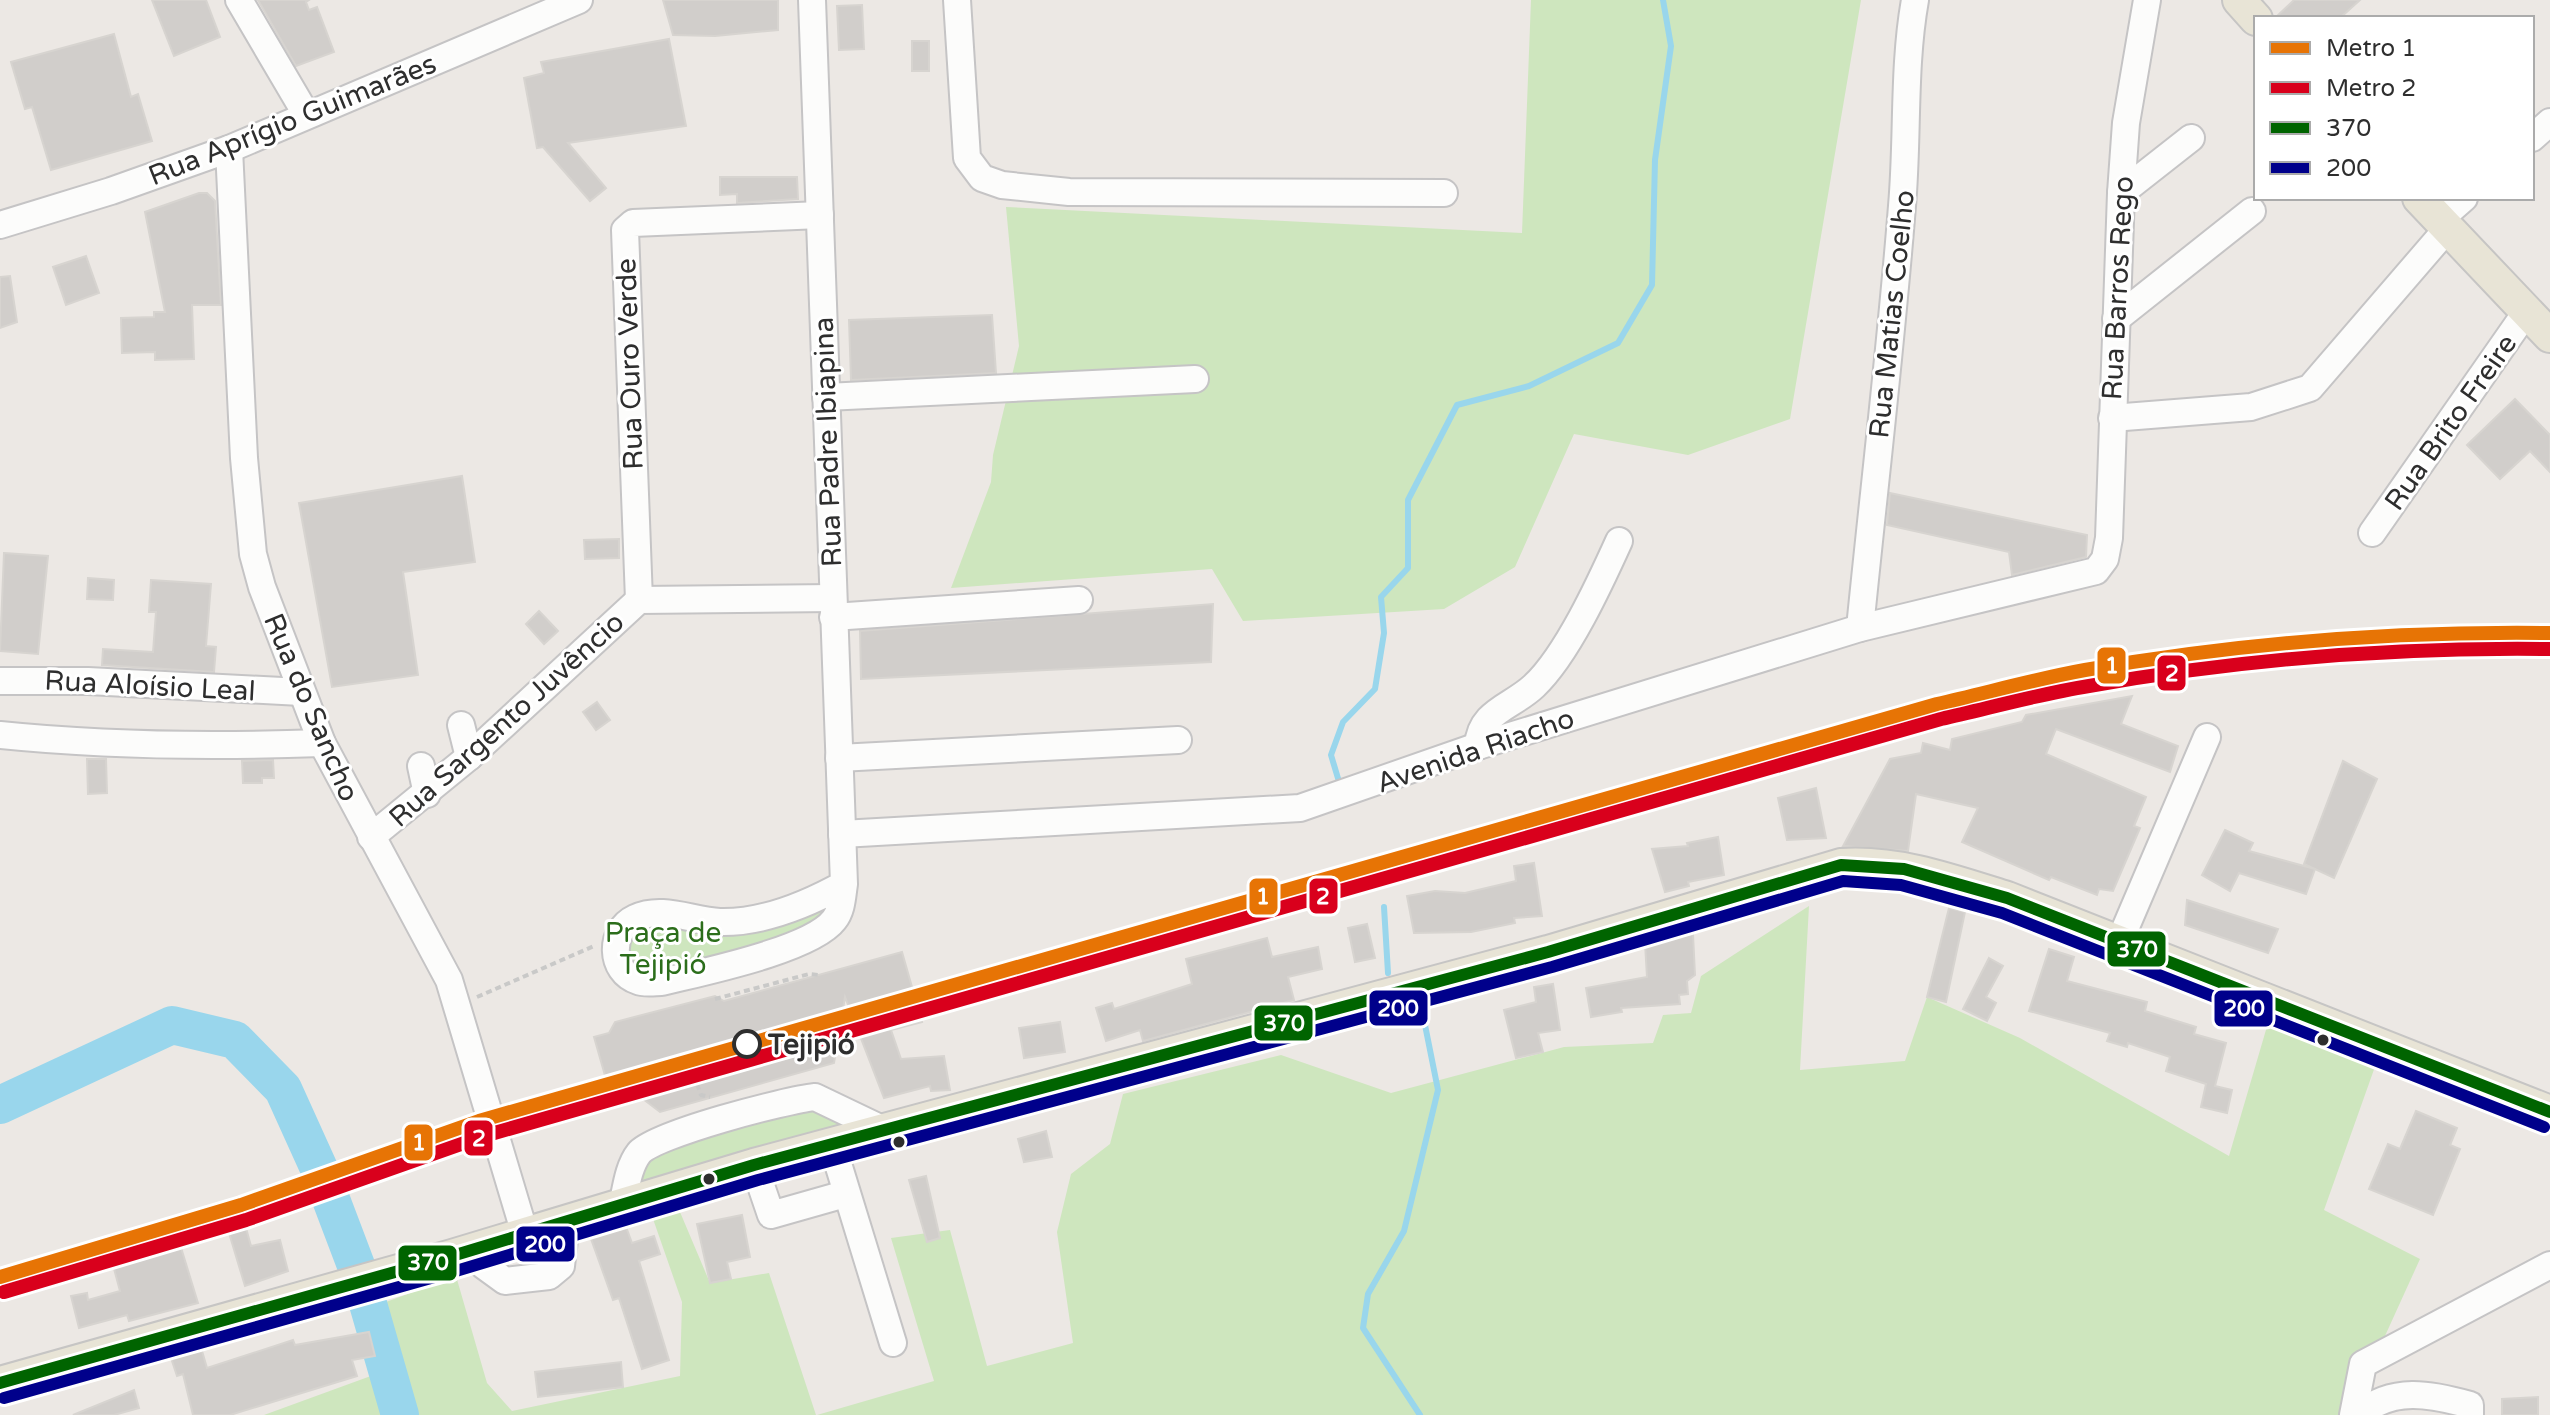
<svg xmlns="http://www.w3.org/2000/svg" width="2550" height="1415" viewBox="0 0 2550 1415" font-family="'Varela Round',sans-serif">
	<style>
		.green { fill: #cee6be }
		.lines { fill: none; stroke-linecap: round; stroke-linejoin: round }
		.stream { stroke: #99d6ec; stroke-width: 6 }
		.river { stroke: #99d6ec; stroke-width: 38 }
		.building { fill: #d1cecb; stroke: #d7d4d0; stroke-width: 2 }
		.minor-casing { stroke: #c5c4c5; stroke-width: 30 }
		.major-casing { stroke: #c6c5c4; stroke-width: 36 }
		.path { stroke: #c9c9c8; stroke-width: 4; stroke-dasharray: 6 4; stroke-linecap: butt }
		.minor { stroke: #fcfcfb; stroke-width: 26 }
		.major { stroke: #e8e4d6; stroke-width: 32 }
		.bus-1-casing { stroke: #fff; stroke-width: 18 }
		.bus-2-casing { stroke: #fff; stroke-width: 18 }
		.bus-1 { stroke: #006400; stroke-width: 12 }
		.bus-2 { stroke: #00008b; stroke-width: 12 }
		.metro-1-casing { stroke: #fff; stroke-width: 20 }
		.metro-2-casing { stroke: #fff; stroke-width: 20 }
		.metro-1 { stroke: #e77405; stroke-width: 14 }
		.metro-2 { stroke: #d9001c; stroke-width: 14 }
		.bus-dot { fill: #2e2e2e; stroke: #fff; stroke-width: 3 }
		.stop-dot { fill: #fff; stroke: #2e2e2e; stroke-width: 4 }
		.labels { text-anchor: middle; stroke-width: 6; stroke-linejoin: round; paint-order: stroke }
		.street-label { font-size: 28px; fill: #2e2e2e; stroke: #fff }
		.park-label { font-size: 28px; fill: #2c6e1b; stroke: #fff }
		.stop-label { font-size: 28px; font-weight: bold; fill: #2e2e2e; stroke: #fff; text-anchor: start }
		.line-badge { stroke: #fff; stroke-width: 3 }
		.badge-label { font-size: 22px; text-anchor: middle; font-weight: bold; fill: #fff }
	</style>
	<rect width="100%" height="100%" fill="#ece8e4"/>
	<g class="green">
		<polygon points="1531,0 1861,0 1790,419 1688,455 1574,434 1515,567 1444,609 1243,621 1212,569 951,588 991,482 993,455 1019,346 1006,207 1522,233"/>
		<polygon points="845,889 841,914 663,986 624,969 625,924 698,917"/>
		<polygon points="1809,906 1800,1070 1905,1061 1927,997 2020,1038 2229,1156 2268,1023 2377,1061 2324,1210 2420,1259 2349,1415 817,1415 934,1381 891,1238 950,1230 987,1366 1073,1343 1057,1232 1071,1174 1110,1144 1123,1094 1281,1055 1391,1093 1564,1047 1653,1043 1663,1015 1691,1013 1701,976"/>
		<polygon points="816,1098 864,1126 629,1184 636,1160"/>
		<polygon points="680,1212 710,1283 769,1273 816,1415 264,1415 379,1373 386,1302 456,1276 487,1383 512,1411 680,1376 682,1302 652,1216"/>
	</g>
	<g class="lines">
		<g class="stream">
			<polyline points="1340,785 1331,755 1343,722 1375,689 1384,633 1381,597 1408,568 1408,500 1457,405 1529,386 1618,343 1652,285 1655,160 1671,46 1663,0"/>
			<polyline points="1384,907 1388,973"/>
			<polyline points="1420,1415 1363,1328 1368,1294 1404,1231 1438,1090 1424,1020"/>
		</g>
		<polyline class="river" points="0,1105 172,1025 235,1040 283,1089 321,1173 360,1276 400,1415"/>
	</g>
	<g class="building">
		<polygon points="152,0 206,0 220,37 174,56"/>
		<polygon points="258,0 309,0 306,2 309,10 317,7 334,52 296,66"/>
		<polygon points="663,0 778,0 778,30 715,36 673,35"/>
		<polygon points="2294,0 2360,0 2340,18 2275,18"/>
		<polygon points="862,5 864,49 839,50 837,6"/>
		<polygon points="114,34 131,97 138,94 152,141 51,170 32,107 25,109 11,62"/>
		<polygon points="669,39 686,126 568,143 606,188 590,201 543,147 537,148 524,78 544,73 541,62"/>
		<rect x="912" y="41" width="17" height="30"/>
		<polygon points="720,177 797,177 798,199 737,203 737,194 720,195"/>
		<polygon points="199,193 207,193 215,201 221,305 192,305 194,359 155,360 155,352 122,353 121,318 154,317 154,312 165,312 145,212"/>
		<polygon points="86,256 99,293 66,305 53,267"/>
		<polygon points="10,276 17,322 0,328 0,277"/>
		<polygon points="992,315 996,373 851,380 849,320"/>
		<polygon points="2515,399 2550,435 2550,472 2530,451 2500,479 2467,445"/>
		<polygon points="462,476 475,562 403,572 418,675 332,687 299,503"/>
		<polygon points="1890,493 2087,535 2086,557 2012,575 2009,552 1887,525"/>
		<polygon points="619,539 619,558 585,559 584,540"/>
		<polygon points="4,553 48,556 38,654 0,651"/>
		<polygon points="88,578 114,580 113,600 87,599"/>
		<polygon points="151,580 211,584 206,646 216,647 214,672 102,665 103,649 153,652 156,612 149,612"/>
		<polygon points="1213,604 1211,662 861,679 860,631"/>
		<polygon points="539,611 558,631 544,644 526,624"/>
		<polygon points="2132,696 2121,724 2178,746 2170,772 2056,729 2046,754 2146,797 2134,826 2140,828 2113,891 2099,889 2097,895 2051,877 2049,880 1962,842 1978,808 1916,794 1908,851 1843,846 1890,759 1921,753 1923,743 1950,750 1952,739 2022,722 2026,715"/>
		<polygon points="597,702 610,720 596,730 583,712"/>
		<polygon points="87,759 106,759 107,793 88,794"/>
		<polygon points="273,760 274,778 262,778 262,783 243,783 242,761"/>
		<polygon points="2343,761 2377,779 2334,878 2304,864"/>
		<polygon points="1816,788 1826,838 1787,840 1778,798"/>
		<polygon points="2225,830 2253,843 2249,851 2315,869 2306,894 2239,873 2230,891 2202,875"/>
		<polygon points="1718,837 1724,875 1688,882 1689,886 1665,892 1652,849 1688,846 1687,843"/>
		<polygon points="1534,863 1542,916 1514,918 1515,923 1471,932 1414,933 1407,896 1435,891 1465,893 1516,881 1514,866"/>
		<polygon points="2187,900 2278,929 2268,953 2185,925"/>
		<polygon points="1949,908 1965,912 1946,1002 1927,997"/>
		<polygon points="1367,924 1375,958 1355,962 1348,928"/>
		<polygon points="1693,934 1695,975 1687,981 1688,994 1679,995 1680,1004 1621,1008 1622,1012 1591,1017 1586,988 1647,977 1645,943"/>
		<polygon points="1267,938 1272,957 1318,947 1322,969 1288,977 1294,1000 1143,1041 1140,1030 1106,1041 1096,1008 1112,1003 1114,1009 1192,984 1186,959"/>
		<polygon points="2049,949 2074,957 2067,981 2147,1002 2145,1011 2196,1027 2194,1034 2226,1043 2215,1086 2232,1090 2227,1113 2201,1107 2206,1084 2166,1071 2170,1057 2128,1043 2127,1047 2107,1041 2110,1033 2029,1011"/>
		<polygon points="902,952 922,1022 891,1030 901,1059 944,1056 950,1090 931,1091 930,1086 884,1098 845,997 834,1063 660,1112 643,1099 614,1107 594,1037 609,1033 615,1022 715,996 724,1001"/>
		<polygon points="1989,958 2003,966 1986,997 1996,1003 1987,1021 1963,1009"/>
		<polygon points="1553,984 1560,1030 1538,1033 1543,1052 1516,1058 1504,1010 1536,1002 1534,987"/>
		<polygon points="1060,1022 1065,1052 1024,1058 1019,1028"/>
		<polygon points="2416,1111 2457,1128 2450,1145 2460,1149 2433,1215 2369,1189 2388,1144 2400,1149"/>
		<polygon points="1046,1131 1052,1157 1024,1162 1018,1139"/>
		<polygon points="926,1176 940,1238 927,1242 909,1180"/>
		<polygon points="742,1215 750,1257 727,1262 731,1279 710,1283 697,1224"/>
		<polygon points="625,1224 632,1243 654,1236 660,1254 639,1261 669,1360 642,1369 619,1298 613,1300 590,1236"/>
		<polygon points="246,1228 251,1246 280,1240 288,1271 245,1286 229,1233"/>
		<polygon points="179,1241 198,1303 129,1321 127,1315 79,1328 71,1296 87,1293 88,1300 120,1291 113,1265 159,1254 157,1247"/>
		<polygon points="369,1332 375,1356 352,1360 357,1376 230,1415 193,1415 183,1374 177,1376 171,1358 202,1351 207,1368 293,1340 295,1345"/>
		<polygon points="621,1362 623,1387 538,1397 535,1372"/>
		<polygon points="134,1390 139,1408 114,1415 73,1415"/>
		<polygon points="2538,1397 2538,1415 2502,1415 2502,1399"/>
	</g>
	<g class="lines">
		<defs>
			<g id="minor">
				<polyline points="239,0 306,114"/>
				<path d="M812,0L844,884C842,897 842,910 834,920C811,950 702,972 662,982C655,982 645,984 638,981C609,972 609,930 635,918C663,905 692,921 720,922C763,923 808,904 844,884"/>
				<polyline points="957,0 967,158 982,178 1002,185 1069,192 1444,193"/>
				<polyline points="2532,138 2550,122"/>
				<polyline points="229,149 244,458 253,554 262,587 322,743 449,980 525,1234"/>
				<polyline points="2121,193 2191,138"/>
				<polyline points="2439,220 2464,198"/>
				<polyline points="0,225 111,191 229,149 579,0"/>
				<polyline points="2116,319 2252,211"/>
				<polyline points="826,397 1195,379"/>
				<polyline points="2112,418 2251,407 2310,388 2447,229"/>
				<polyline points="2372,533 2527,311"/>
				<polyline points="639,600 625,230 633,223 820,215"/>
				<polyline points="833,617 1079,600"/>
				<path d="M1860,628C1874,488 1891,347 1902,206C1908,138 1903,67 1915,0"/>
				<polyline points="0,681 88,681 301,692"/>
				<polyline points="461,725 469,757"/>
				<path d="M0,735C107,746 214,747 322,743"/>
				<path d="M1478,746C1480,711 1512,707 1534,686C1567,655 1600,583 1619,541"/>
				<polyline points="839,758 1178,740"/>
				<polyline points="421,766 427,794"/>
				<polyline points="842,834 1300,808 1478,746 1860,628 2096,571 2105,559 2109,538 2121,193 2126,123 2147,0"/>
				<polyline points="371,837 469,757 639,600 833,598"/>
				<polyline points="2119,943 2207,737"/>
				<polyline points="832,1144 893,1343"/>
				<polyline points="754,1165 771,1215 845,1194"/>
				<path d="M622,1206C626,1189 628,1167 639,1153C655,1134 786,1100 815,1097L884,1130"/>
				<polyline points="477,1249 483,1265 505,1281 549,1276 561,1266 566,1222"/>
				<polyline points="2353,1415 2363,1364 2550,1265"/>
				<path d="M2359,1415C2392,1386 2431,1394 2470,1405V1415"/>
			</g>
			<g id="major">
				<polyline points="2239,0 2256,19"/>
				<polyline points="2419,198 2550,336"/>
				<path d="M0,1383L452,1256L754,1165L1548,952L1841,865C1898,861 1953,881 2007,898L2550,1112"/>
			</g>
		</defs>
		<use href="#minor" class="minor-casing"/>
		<use href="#major" class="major-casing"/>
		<g class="path">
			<polyline points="477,997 594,946"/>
			<polyline points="715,999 809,974 819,975"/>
			<polyline points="697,1084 701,1095 710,1097"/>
		</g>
		<use href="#minor" class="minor"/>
		<use href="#major" class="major"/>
		<defs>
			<polyline id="bus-1" points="0,1383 452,1256 754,1165 1548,952 1841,865 1904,869 2007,898 2550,1112"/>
			<polyline id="bus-2" points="4,1398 456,1271 758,1180 1552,967 1843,881 1901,885 2002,913 2544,1127"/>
		</defs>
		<use href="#bus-1" class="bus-1-casing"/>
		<use href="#bus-2" class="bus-2-casing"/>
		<use href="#bus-1" class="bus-1"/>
		<use href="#bus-2" class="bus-2"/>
		<defs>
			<path id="metro-1" d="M0,1277L241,1205L479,1121L1937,704C1986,693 2035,679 2085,670C2239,643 2394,631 2550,633"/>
			<path id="metro-2" d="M4,1292L246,1220L484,1136L1941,719C1990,708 2039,694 2089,686C2242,659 2395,647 2550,649"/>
		</defs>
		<use href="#metro-1" class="metro-1-casing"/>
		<use href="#metro-2" class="metro-2-casing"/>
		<use href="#metro-1" class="metro-1"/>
		<use href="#metro-2" class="metro-2"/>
	</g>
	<g class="bus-dot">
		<circle cx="2323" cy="1040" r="7"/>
		<circle cx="899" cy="1142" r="7"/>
		<circle cx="709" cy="1179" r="7"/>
	</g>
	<circle class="stop-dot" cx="747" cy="1044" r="13"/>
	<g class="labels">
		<g class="street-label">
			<text transform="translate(292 119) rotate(-22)" y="10">Rua Aprígio Guimarães</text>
			<text transform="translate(2117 288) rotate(-87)" y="10">Rua Barros Rego</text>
			<text transform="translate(1891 314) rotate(-84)" y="10">Rua Matias Coelho</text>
			<text transform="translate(629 364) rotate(-92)" y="10">Rua Ouro Verde</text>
			<text transform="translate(2450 422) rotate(-55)" y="10">Rua Brito Freire</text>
			<text transform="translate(827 442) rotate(-92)" y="10">Rua Padre Ibiapina</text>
			<text transform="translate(150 685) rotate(3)" y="10">Rua Aloísio Leal</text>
			<text transform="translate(312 707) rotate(67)" y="10">Rua do Sancho</text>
			<text transform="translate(506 719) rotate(-42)" y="10">Rua Sargento Juvêncio</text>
			<text transform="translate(1475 750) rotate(-19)" y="10">Avenida Riacho</text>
		</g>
		<g class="park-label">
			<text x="663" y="942">Praça de<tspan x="663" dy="32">Tejipió</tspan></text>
		</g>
		<g class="stop-label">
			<text x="768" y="1054">Tejipió</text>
		</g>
	</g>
	<g class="line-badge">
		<rect x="2096" y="646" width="31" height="39" rx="8" fill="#e77405"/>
		<rect x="2156" y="654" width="31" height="38" rx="8" fill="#d9001c"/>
		<rect x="1308" y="877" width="31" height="38" rx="8" fill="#d9001c"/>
		<rect x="1248" y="877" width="31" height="39" rx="8" fill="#e77405"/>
		<rect x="2106" y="930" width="61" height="38" rx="8" fill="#006400"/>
		<rect x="1368" y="989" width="61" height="38" rx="8" fill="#00008b"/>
		<rect x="2213" y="989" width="61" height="39" rx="8" fill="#00008b"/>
		<rect x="1253" y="1004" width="61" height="38" rx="8" fill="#006400"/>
		<rect x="463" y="1119" width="31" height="38" rx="8" fill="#d9001c"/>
		<rect x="403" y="1123" width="31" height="39" rx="8" fill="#e77405"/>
		<rect x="515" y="1225" width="61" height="38" rx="8" fill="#00008b"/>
		<rect x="397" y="1244" width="61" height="38" rx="8" fill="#006400"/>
	</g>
	<g class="badge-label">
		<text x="2112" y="673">1</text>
		<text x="2172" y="681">2</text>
		<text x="1323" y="904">2</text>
		<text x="1263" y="904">1</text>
		<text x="2137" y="957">370</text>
		<text x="1398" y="1016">200</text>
		<text x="2244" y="1016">200</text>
		<text x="1284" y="1031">370</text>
		<text x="479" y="1146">2</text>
		<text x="419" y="1150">1</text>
		<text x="545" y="1252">200</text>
		<text x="428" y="1270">370</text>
	</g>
	<rect x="2254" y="16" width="280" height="184" fill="#ffffff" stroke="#ababab" stroke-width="2"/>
	<rect x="2270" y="42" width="40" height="12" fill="#e77405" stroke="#ababab" stroke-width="2"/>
	<text x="2326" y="56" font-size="24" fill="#2e2e2e">Metro 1</text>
	<rect x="2270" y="82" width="40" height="12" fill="#d9001c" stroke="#ababab" stroke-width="2"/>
	<text x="2326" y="96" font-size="24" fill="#2e2e2e">Metro 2</text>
	<rect x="2270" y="122" width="40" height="12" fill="#006400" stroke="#ababab" stroke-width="2"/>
	<text x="2326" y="136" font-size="24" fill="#2e2e2e">370</text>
	<rect x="2270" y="162" width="40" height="12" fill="#00008b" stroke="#ababab" stroke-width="2"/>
	<text x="2326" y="176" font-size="24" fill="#2e2e2e">200</text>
</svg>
